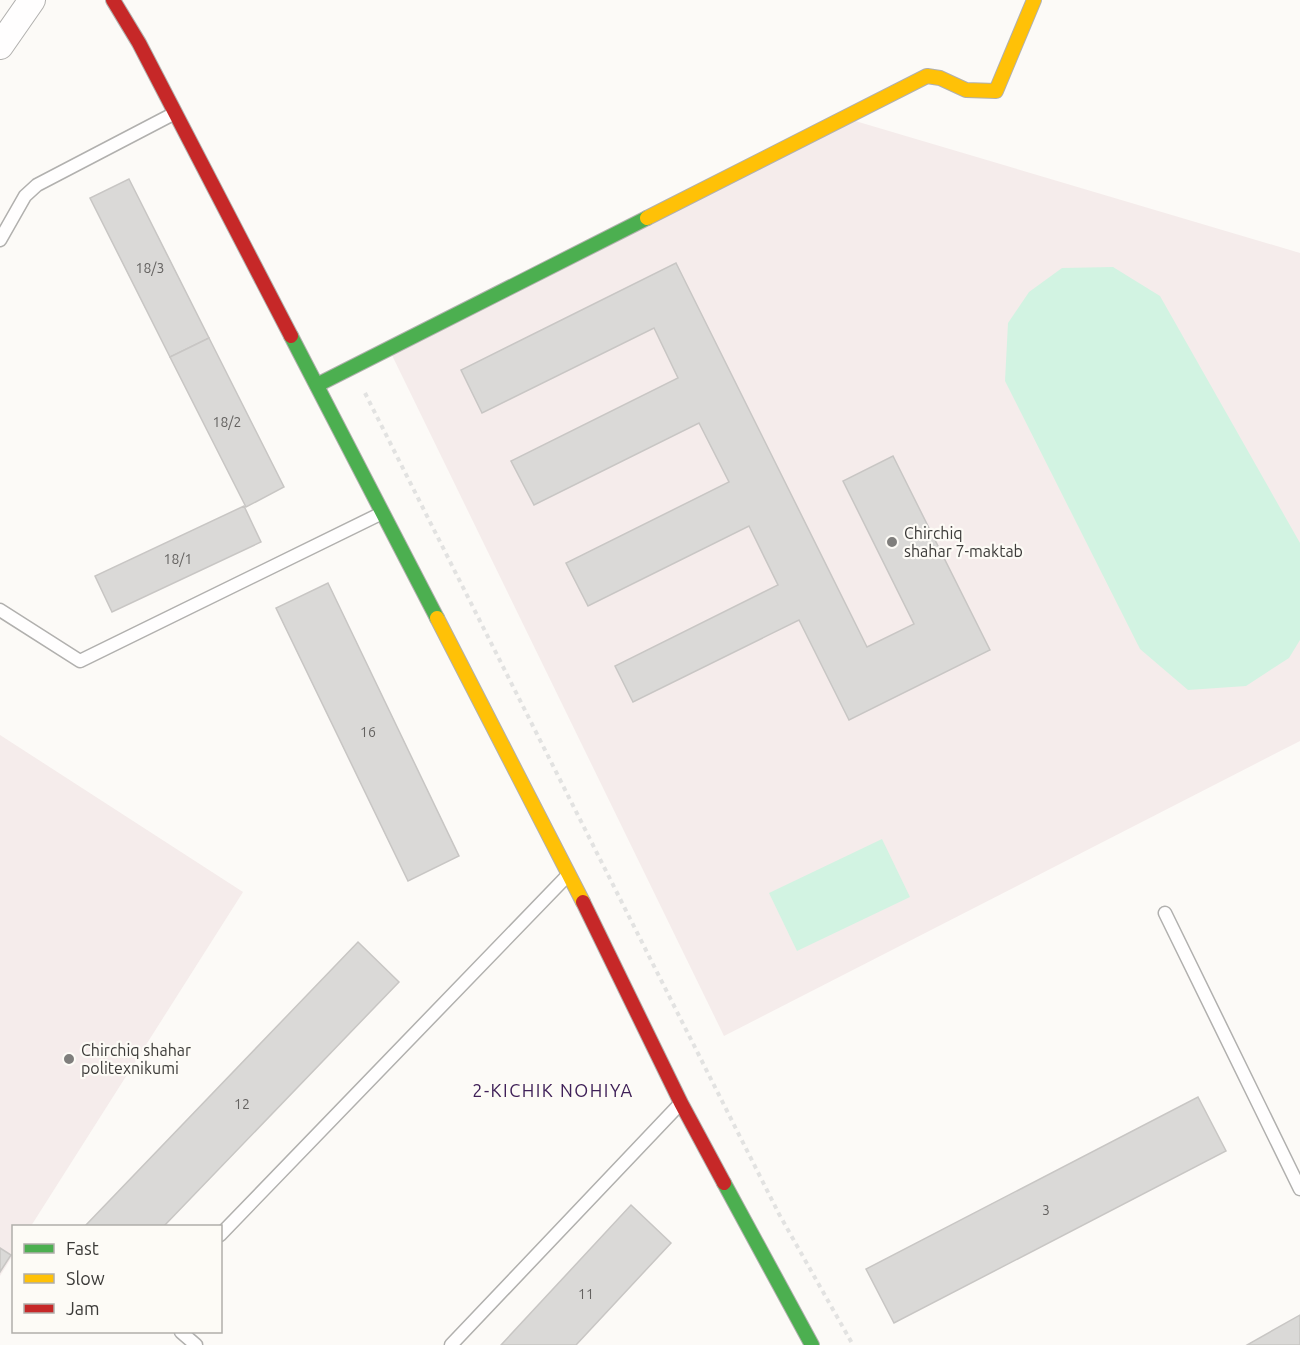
<svg xmlns="http://www.w3.org/2000/svg" width="1300" height="1345" viewBox="0 0 1300 1345" font-family="Ubuntu,sans-serif">
	<style>
		.education { fill: #f5eceb }
		.green { fill: #d2f3e2 }
		.building { fill: #dad9d7; stroke: #c8c6c4; stroke-width: 1.5 }
		.lines { fill: none; stroke-linecap: round; stroke-linejoin: round }
		.lane-casing { stroke: #b1b0ae; stroke-width: 15 }
		.street-casing { stroke: #b1b0ae; stroke-width: 28 }
		.fast-casing { stroke: #b1b0ae; stroke-width: 16 }
		.slow-casing { stroke: #b1b0ae; stroke-width: 16 }
		.jam-casing { stroke: #b1b0ae; stroke-width: 16 }
		.path { stroke: #e2e2e1; stroke-width: 4; stroke-dasharray: 4.5 4.5; stroke-linecap: butt }
		.lane { stroke: #fffefe; stroke-width: 12 }
		.street { stroke: #fffefe; stroke-width: 26 }
		.fast { stroke: #4caf50; stroke-width: 14 }
		.slow { stroke: #ffc107; stroke-width: 14 }
		.jam { stroke: #c62828; stroke-width: 14 }
		.poi-dot { fill: #7f7e7c; stroke: #fdfbf6; stroke-width: 2 }
		.labels { text-anchor: middle; stroke-width: 4.5; stroke-linejoin: round; paint-order: stroke }
		.number-label { font-size: 14px; fill: #646260 }
		.poi-label { font-size: 16px; fill: #3c3b39; stroke: #fdfbf6; text-anchor: start }
		.neighbourhood-label { font-size: 18px; letter-spacing: 1.5px; fill: #3f2058; stroke: #fdfbf6 }
	</style>
	<rect width="100%" height="100%" fill="#fcfaf7"/>
	<g class="education">
		<polygon points="835,115 1300,253 1300,741 724,1036 386,343"/>
		<polygon points="0,735 243,892 31,1226 14,1226 13,1255 0,1276"/>
	</g>
	<g class="green">
		<polygon points="1113,267 1160,296 1300,543 1300,640 1289,658 1246,686 1188,690 1140,649 1005,381 1008,323 1029,292 1062,268"/>
		<polygon points="882,839 910,897 797,951 769,893"/>
	</g>
	<g class="building">
		<polygon points="129,179 209,338 170,357 90,198"/>
		<polygon points="676,263 867,647 914,624 843,481 893,456 990,650 849,720 799,620 633,702 615,666 778,585 749,526 588,606 566,563 729,482 699,423 534,505 511,461 678,378 654,328 482,413 461,370"/>
		<polygon points="209,338 284,487 246,507 170,357"/>
		<polygon points="244,506 261,542 112,612 95,576"/>
		<polygon points="328,583 459,856 408,881 276,608"/>
		<polygon points="358,942 399,982 164,1226 85,1226"/>
		<polygon points="1198,1097 1226,1151 894,1323 866,1269"/>
		<polygon points="631,1205 671,1243 576,1345 501,1345"/>
		<polygon points="0,1248 11,1255 0,1272"/>
		<polygon points="1300,1315 1300,1345 1247,1345"/>
	</g>
	<g class="lines">
		<defs>
			<g id="lane">
				<polyline points="0,240 25,196 37,185 175,113"/>
				<polyline points="0,610 80,661 382,513"/>
				<polyline points="1165,913 1300,1189"/>
				<polyline points="220,1235 568,875"/>
				<polyline points="181,1332 196,1345"/>
				<polyline points="451,1345 679,1105"/>
			</g>
			<polyline id="street" points="0,46 32,0"/>
			<g id="fast">
				<polyline points="291,336 437,618"/>
				<polyline points="317,385 647,218"/>
				<polyline points="724,1183 812,1345"/>
			</g>
			<g id="slow">
				<polyline points="647,218 927,76 940,78 966,90 996,91 1034,0"/>
				<polyline points="437,618 583,902"/>
			</g>
			<g id="jam">
				<polyline points="113,0 139,43 291,336"/>
				<polyline points="583,902 681,1103 724,1183"/>
			</g>
		</defs>
		<use href="#lane" class="lane-casing"/>
		<use href="#street" class="street-casing"/>
		<use href="#fast" class="fast-casing"/>
		<use href="#slow" class="slow-casing"/>
		<use href="#jam" class="jam-casing"/>
		<polyline class="path" points="365,393 779,1214 853,1345"/>
		<use href="#lane" class="lane"/>
		<use href="#street" class="street"/>
		<use href="#fast" class="fast"/>
		<use href="#slow" class="slow"/>
		<use href="#jam" class="jam"/>
	</g>
	<g class="poi-dot">
		<circle cx="892" cy="542" r="6"/>
		<circle cx="69" cy="1059" r="6"/>
	</g>
	<g class="labels">
		<g class="number-label">
			<text x="150" y="273">18/3</text>
			<text x="227" y="427">18/2</text>
			<text x="178" y="564">18/1</text>
			<text x="368" y="737">16</text>
			<text x="242" y="1109">12</text>
			<text x="1046" y="1215">3</text>
			<text x="586" y="1299">11</text>
		</g>
		<g class="poi-label">
			<text x="904" y="539">Chirchiq<tspan x="904" dy="18">shahar 7-maktab</tspan></text>
			<text x="81" y="1056">Chirchiq shahar<tspan x="81" dy="18">politexnikumi</tspan></text>
		</g>
		<g class="neighbourhood-label">
			<text x="553" y="1097">2-KICHIK NOHIYA</text>
		</g>
	</g>
	<rect x="12" y="1225" width="210" height="108" fill="#fdfbf6" stroke="#b0aeaa" stroke-width="1.5"/>
	<rect x="24" y="1244" width="30" height="9" fill="#4caf50" stroke="#b0aeaa" stroke-width="1.5"/>
	<text x="66" y="1255" font-size="18" fill="#3c3b39">Fast</text>
	<rect x="24" y="1274" width="30" height="9" fill="#ffc107" stroke="#b0aeaa" stroke-width="1.5"/>
	<text x="66" y="1285" font-size="18" fill="#3c3b39">Slow</text>
	<rect x="24" y="1304" width="30" height="9" fill="#c62828" stroke="#b0aeaa" stroke-width="1.5"/>
	<text x="66" y="1315" font-size="18" fill="#3c3b39">Jam</text>
</svg>
